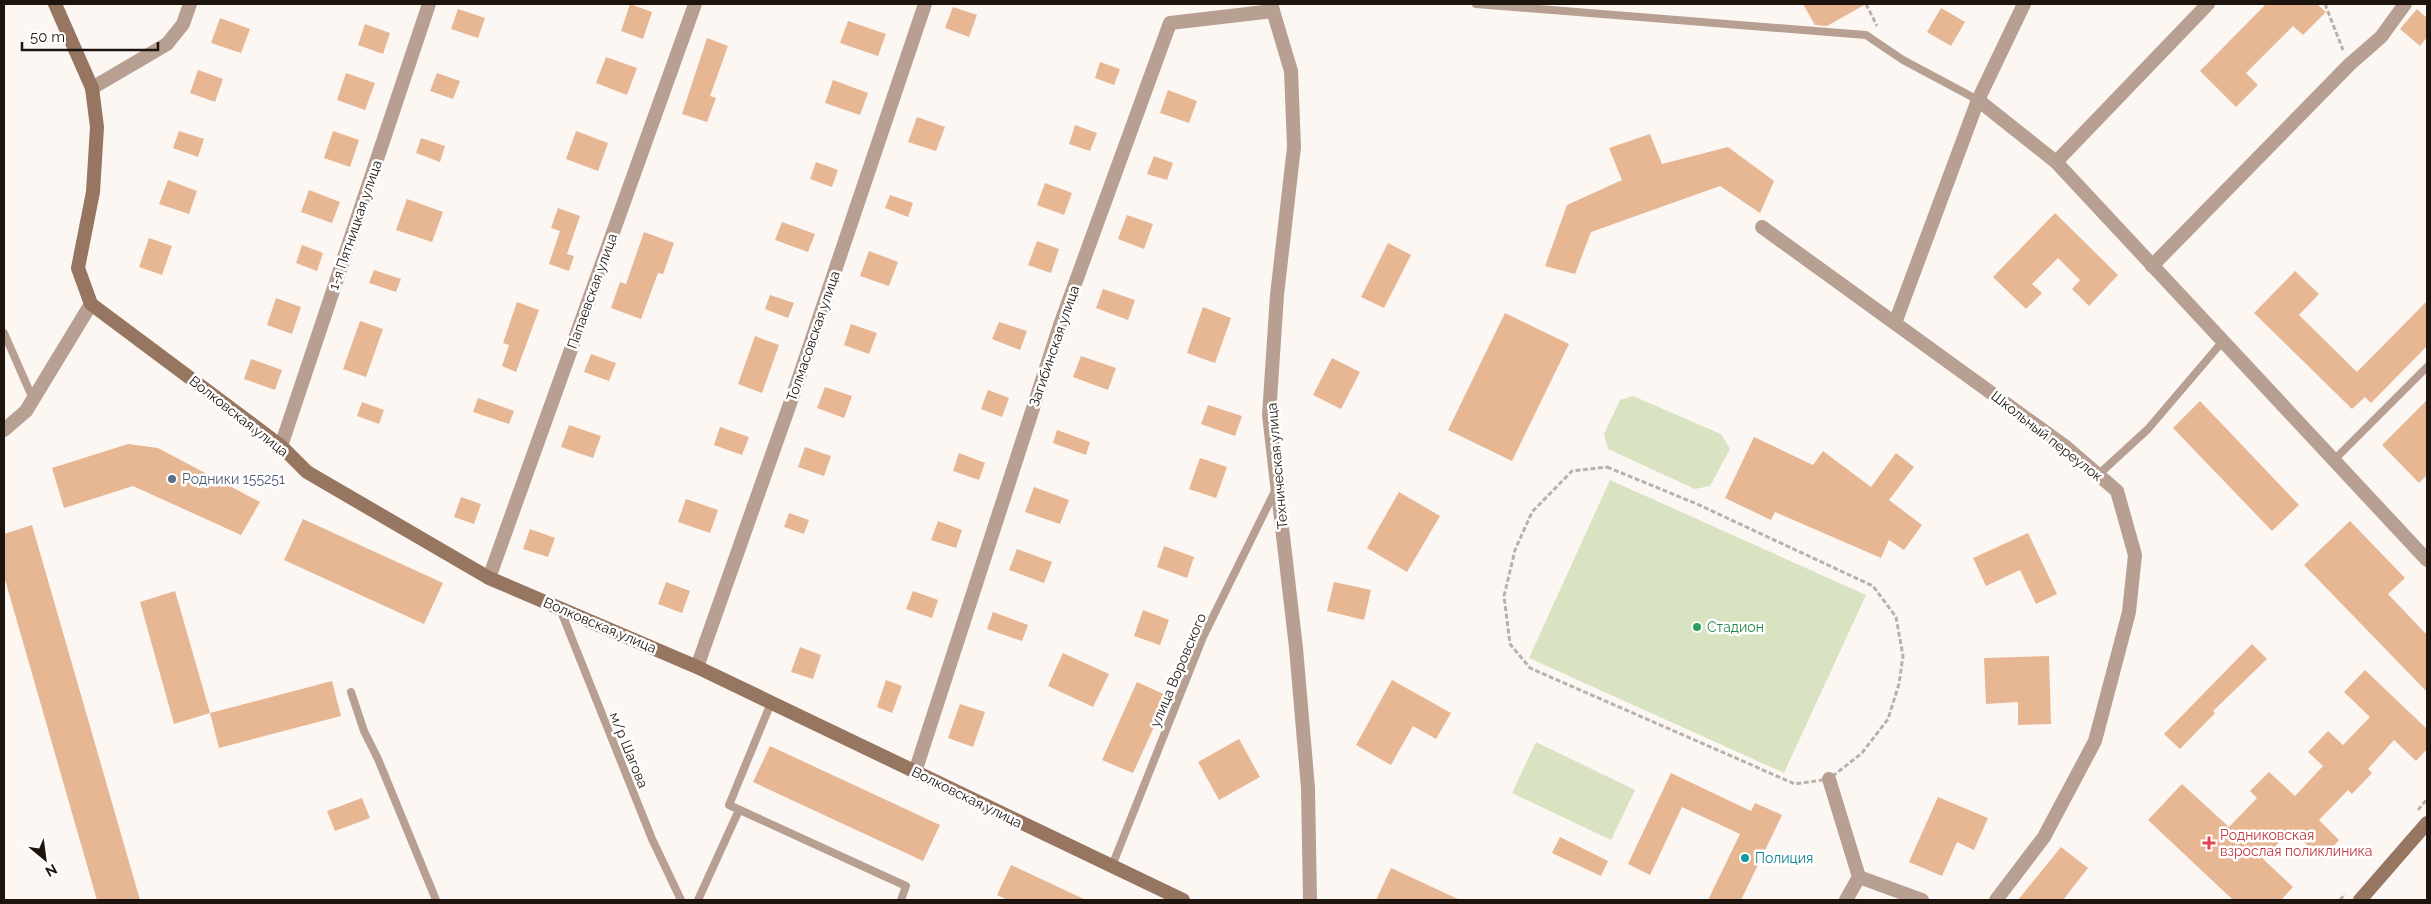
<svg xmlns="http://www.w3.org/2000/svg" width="2431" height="904" viewBox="0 0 2431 904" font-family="Raleway,sans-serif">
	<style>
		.green { fill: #d9e3c1 }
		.building { fill: #e7b693 }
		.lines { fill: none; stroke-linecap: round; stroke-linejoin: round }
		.path { stroke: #b8b1ad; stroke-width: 3; stroke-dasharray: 5 2.5; stroke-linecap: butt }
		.service { stroke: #b7a092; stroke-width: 8 }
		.minor { stroke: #b7a092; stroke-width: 14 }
		.tertiary { stroke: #b7a092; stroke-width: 14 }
		.secondary { stroke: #967661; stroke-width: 14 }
		.service-dot { fill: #5c6f8a; stroke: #fff; stroke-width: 2 }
		.leisure-dot { fill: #2e9e5b; stroke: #fff; stroke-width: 2 }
		.health-dot { fill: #e0444e; stroke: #fff; stroke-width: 2 }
		.culture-dot { fill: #0f9aa8; stroke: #fff; stroke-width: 2 }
		.labels { text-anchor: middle; stroke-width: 5; stroke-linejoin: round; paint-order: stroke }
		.street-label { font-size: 14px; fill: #1d140e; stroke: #fff }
		.service-label { font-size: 14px; fill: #4e5e75; stroke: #fff; text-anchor: start }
		.leisure-label { font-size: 14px; fill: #27864d; stroke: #fff; text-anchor: start }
		.health-label { font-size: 14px; fill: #be3a42; stroke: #fff; text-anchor: start }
		.culture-label { font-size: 14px; fill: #0d838f; stroke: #fff; text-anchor: start }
	</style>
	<rect width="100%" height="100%" fill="#fdf7f4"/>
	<g class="green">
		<polygon points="1633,396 1721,434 1730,449 1710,486 1695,489 1608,449 1604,434 1620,400"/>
		<polygon points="1610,480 1866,595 1784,773 1529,658"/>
		<polygon points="1536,742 1635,790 1611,840 1512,793"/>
	</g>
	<g class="building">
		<polygon points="630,4 652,12 643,39 621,31"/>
		<polygon points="1803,4 1866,4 1827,26 1815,25"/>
		<polygon points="2266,4 2317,4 2326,12 2303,35 2293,26 2246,73 2258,85 2236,107 2200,71"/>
		<polygon points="953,7 977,15 969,37 945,28"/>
		<polygon points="1941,8 1965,22 1951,46 1927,32"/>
		<polygon points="458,9 485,18 478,38 451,29"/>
		<polygon points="2417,9 2427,18 2427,37 2420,46 2400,29"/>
		<polygon points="220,18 250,29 241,53 211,43"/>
		<polygon points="848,21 886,34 878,56 840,43"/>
		<polygon points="365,24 390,33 383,54 358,45"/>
		<polygon points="707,38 728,46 710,96 716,98 707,122 682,114"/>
		<polygon points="606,57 637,68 627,95 596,83"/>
		<polygon points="1100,62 1120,69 1114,85 1095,78"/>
		<polygon points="198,70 223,79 215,102 190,93"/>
		<polygon points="346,73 375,83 365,110 337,100"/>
		<polygon points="437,73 460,81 453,99 430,91"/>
		<polygon points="833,80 868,93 860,115 825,103"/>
		<polygon points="1168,90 1197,101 1189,123 1160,113"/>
		<polygon points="917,117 945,127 936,151 908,142"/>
		<polygon points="1075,125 1097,133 1090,151 1069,144"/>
		<polygon points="179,131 204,139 198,157 173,148"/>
		<polygon points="333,131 359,140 350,167 324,158"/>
		<polygon points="576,131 608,143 598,171 566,159"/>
		<polygon points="1650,134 1662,164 1728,147 1774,181 1760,213 1720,186 1591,232 1575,274 1545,266 1567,205 1622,180 1609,148"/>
		<polygon points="421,138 445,146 440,162 416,153"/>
		<polygon points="1154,156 1173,163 1167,180 1147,174"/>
		<polygon points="816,162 838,170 832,187 810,179"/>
		<polygon points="168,180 197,191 189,214 159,204"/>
		<polygon points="1045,183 1072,193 1064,215 1037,205"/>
		<polygon points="309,190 340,202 332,223 301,212"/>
		<polygon points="890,195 913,203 908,217 885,208"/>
		<polygon points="407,199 443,212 432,242 396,230"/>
		<polygon points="558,208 580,216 567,254 574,256 569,271 549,264 560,231 551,228"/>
		<polygon points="2055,213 2118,275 2089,306 2072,289 2080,280 2058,258 2032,284 2042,293 2026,309 1993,277"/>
		<polygon points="1127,215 1153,224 1144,249 1118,239"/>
		<polygon points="782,222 815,234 808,252 775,240"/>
		<polygon points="644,232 674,243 663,274 658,273 641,319 611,308 620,282 626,284"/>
		<polygon points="149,238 172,246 162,275 139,267"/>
		<polygon points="1037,241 1059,249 1051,273 1028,265"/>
		<polygon points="1388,243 1411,255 1384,308 1361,297"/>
		<polygon points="302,245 323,253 317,271 296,263"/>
		<polygon points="869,251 898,262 889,286 860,276"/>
		<polygon points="374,270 401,279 396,292 369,283"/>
		<polygon points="2295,271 2319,294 2299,315 2357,372 2427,301 2427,346 2371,403 2365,397 2352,409 2254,313"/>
		<polygon points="1103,289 1135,300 1128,320 1096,308"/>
		<polygon points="770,295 794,303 788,318 765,309"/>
		<polygon points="276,298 301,307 292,334 267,325"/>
		<polygon points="517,302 539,310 516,372 502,366 509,345 503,343"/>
		<polygon points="1203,307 1231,318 1215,363 1187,353"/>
		<polygon points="1505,313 1569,344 1512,461 1448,430"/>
		<polygon points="360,321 383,329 366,377 343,369"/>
		<polygon points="999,322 1027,331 1020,350 992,339"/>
		<polygon points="851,324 877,333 869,354 844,345"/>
		<polygon points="755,336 779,345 762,393 738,384"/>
		<polygon points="591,354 616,363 609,381 584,372"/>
		<polygon points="1081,356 1116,368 1108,390 1073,377"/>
		<polygon points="1332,358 1360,372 1341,409 1313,395"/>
		<polygon points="251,359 282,370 275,390 244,379"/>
		<polygon points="825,387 852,396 844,418 817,408"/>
		<polygon points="988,390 1009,398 1002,417 981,409"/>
		<polygon points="478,398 514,411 509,424 473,412"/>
		<polygon points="2427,400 2427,475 2419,483 2382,445"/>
		<polygon points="2200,401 2299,505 2272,531 2173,428"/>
		<polygon points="362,402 384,410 379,424 357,416"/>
		<polygon points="1208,405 1242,416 1235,436 1201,424"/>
		<polygon points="569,425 601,436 593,458 561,447"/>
		<polygon points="720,427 749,437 742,455 714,445"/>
		<polygon points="1057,430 1090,442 1086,455 1053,443"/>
		<polygon points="1754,437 1813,465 1823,451 1871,487 1896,453 1914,467 1889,500 1922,525 1904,550 1889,540 1881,558 1775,512 1771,520 1725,498"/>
		<polygon points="128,444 158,448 260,502 241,535 133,486 64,508 52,468"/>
		<polygon points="805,447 831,456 824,476 798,467"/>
		<polygon points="959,453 985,463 979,480 953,471"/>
		<polygon points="1200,458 1227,467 1216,498 1189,489"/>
		<polygon points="1034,487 1069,500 1060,524 1025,512"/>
		<polygon points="1399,492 1440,516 1407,572 1367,548"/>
		<polygon points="461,497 481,504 474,524 454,517"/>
		<polygon points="686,499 718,510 710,533 678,522"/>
		<polygon points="789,513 809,520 804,534 784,527"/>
		<polygon points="303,519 443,583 424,624 284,560"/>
		<polygon points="938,521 962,530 956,548 931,540"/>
		<polygon points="2350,521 2405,578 2388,594 2427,635 2427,692 2304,565"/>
		<polygon points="32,525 140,900 97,900 4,576 4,534"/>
		<polygon points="530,529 555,538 548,557 523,549"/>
		<polygon points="2028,533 2057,594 2036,604 2020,570 1986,586 1973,558"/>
		<polygon points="1164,546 1194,557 1187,578 1157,567"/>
		<polygon points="1017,549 1052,562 1044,583 1009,570"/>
		<polygon points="666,582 690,591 682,613 658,604"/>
		<polygon points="1334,582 1371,590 1364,620 1327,611"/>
		<polygon points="175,591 210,713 174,724 140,602"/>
		<polygon points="913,591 938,600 932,618 906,609"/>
		<polygon points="1143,610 1169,620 1160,645 1134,636"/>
		<polygon points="993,612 1028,625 1022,641 987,629"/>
		<polygon points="2252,644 2267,659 2213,711 2215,713 2180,749 2164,734"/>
		<polygon points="800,647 821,655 813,679 791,672"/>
		<polygon points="1063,653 1109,674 1093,707 1048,686"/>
		<polygon points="2049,656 2051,724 2018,725 2018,702 1986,704 1984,658"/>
		<polygon points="2365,670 2427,729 2427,749 2416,761 2394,740 2368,769 2372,773 2352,794 2348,790 2319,820 2339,840 2322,859 2291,830 2263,859 2293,887 2281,900 2233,900 2148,820 2182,784 2229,827 2257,798 2250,791 2269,772 2295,796 2323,766 2308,752 2328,731 2343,745 2370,717 2344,692"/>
		<polygon points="886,680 902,686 892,713 877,707"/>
		<polygon points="1392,680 1451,713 1436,739 1413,726 1391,765 1356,745"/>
		<polygon points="332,681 341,716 219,748 210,713"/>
		<polygon points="1137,682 1168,696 1133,773 1102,760"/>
		<polygon points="960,704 985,712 973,747 948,738"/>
		<polygon points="1239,739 1260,777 1219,800 1198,762"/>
		<polygon points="770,746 940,825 923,861 753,782"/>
		<polygon points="1671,773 1751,811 1755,803 1782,815 1741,900 1708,900 1740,834 1682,807 1650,875 1628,864"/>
		<polygon points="1938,797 1988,818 1974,850 1957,842 1942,876 1909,862"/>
		<polygon points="362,798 370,818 335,831 327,811"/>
		<polygon points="1560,837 1608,861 1601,876 1552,853"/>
		<polygon points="2061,847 2088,868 2063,900 2018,900"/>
		<polygon points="1011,865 1086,900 1008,900 997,895"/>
		<polygon points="1391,868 1460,900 1376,900"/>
	</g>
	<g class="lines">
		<g class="path">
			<polyline points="1866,4 1877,26"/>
			<polyline points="2325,4 2343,50"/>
			<polygon points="1607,467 1697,504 1873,586 1896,617 1903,656 1899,684 1888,719 1862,753 1829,779 1795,784 1530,668 1510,644 1504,596 1515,550 1532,512 1572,471"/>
			<polyline points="2418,810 2427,799"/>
			<polyline points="2340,900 2345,894"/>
		</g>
		<g class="service">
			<polyline points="1476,4 1866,35 1903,60 1978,100"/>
			<polyline points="4,333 33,399"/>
			<polyline points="2334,460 2427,367"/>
			<polyline points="2098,475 2148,429 2223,341"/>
			<polyline points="560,609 652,839 681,900"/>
			<polyline points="351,692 364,731 378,759 436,900"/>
			<polyline points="771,703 729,805 906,886 901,900"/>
			<polyline points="1112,866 1203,637 1276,489"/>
			<polyline points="698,900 739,810"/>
		</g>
		<g class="minor">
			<polyline points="92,88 167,44 183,24 190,4"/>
			<polyline points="1978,100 2056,162 2427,560"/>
			<polyline points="2056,162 2208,4"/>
			<polyline points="1762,227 2066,447 2117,491 2135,555 2129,612 2095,741 2044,837 1996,900"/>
			<polyline points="2152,266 2350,64 2381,37 2405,4"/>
			<polyline points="1895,323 1978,100 2024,4"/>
			<polyline points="281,446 429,4"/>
			<polyline points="489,578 695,4"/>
			<polyline points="697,667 792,398 925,4"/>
			<polyline points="915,772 1060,325 1170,23 1273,11"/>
			<polyline points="1829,779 1859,877 1846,900"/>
			<polyline points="1859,877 1922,900"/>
		</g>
		<g class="tertiary">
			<polyline points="1271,4 1291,71 1294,147 1277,295 1269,415 1296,648 1308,788 1310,900"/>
			<polyline points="4,430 26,411 91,304"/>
		</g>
		<g class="secondary">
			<polyline points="55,4 92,88 97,127 93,192 78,268 91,304 281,446 307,472 489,578 697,667 1183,900"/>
			<polyline points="2360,900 2427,823"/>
		</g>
	</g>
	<circle class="service-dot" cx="172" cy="479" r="5"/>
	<circle class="leisure-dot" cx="1697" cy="627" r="5"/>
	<path class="health-dot" d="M2206.5 835.5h5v5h5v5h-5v5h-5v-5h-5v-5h5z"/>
	<circle class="culture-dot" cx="1745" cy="858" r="5"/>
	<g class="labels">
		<g class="street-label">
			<text transform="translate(355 225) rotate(-71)" y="5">1-я Пятницкая улица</text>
			<text transform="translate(592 291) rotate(-70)" y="5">Папаевская улица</text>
			<text transform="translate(813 336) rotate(-71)" y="5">Толмасовская улица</text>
			<text transform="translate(1054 346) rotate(-71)" y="5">Загибинская улица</text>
			<text transform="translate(239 416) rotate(38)" y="5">Волковская улица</text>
			<text transform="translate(2047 436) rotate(38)" y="5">Школьный переулок</text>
			<text transform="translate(1277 466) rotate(-95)" y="5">Техническая улица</text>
			<text transform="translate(600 625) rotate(23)" y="5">Волковская улица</text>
			<text transform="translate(1178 670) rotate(-67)" y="5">улица Воровского</text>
			<text transform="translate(629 750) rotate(68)" y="5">м/р Шагова</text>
			<text transform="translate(967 797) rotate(26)" y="5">Волковская улица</text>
		</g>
		<g class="service-label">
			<text x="182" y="484">Родники 155251</text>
		</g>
		<g class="leisure-label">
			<text x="1707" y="632">Стадион</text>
		</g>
		<g class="health-label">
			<text x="2220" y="840">Родниковская<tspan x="2220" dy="16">взрослая поликлиника</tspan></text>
		</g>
		<g class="culture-label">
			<text x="1755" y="863">Полиция</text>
		</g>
	</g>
	<rect width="2431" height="904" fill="none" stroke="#1d140e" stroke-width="10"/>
	<g transform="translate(45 859) rotate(151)" stroke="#ffffff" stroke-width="4" paint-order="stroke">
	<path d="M0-4L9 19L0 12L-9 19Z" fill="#1d140e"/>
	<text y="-8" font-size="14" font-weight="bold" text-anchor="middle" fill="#1d140e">N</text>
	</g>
	<path d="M22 42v8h136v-8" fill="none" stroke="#1d140e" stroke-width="2.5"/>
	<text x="30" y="42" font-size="15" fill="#1d140e" stroke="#ffffff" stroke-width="4" paint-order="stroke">50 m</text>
</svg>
